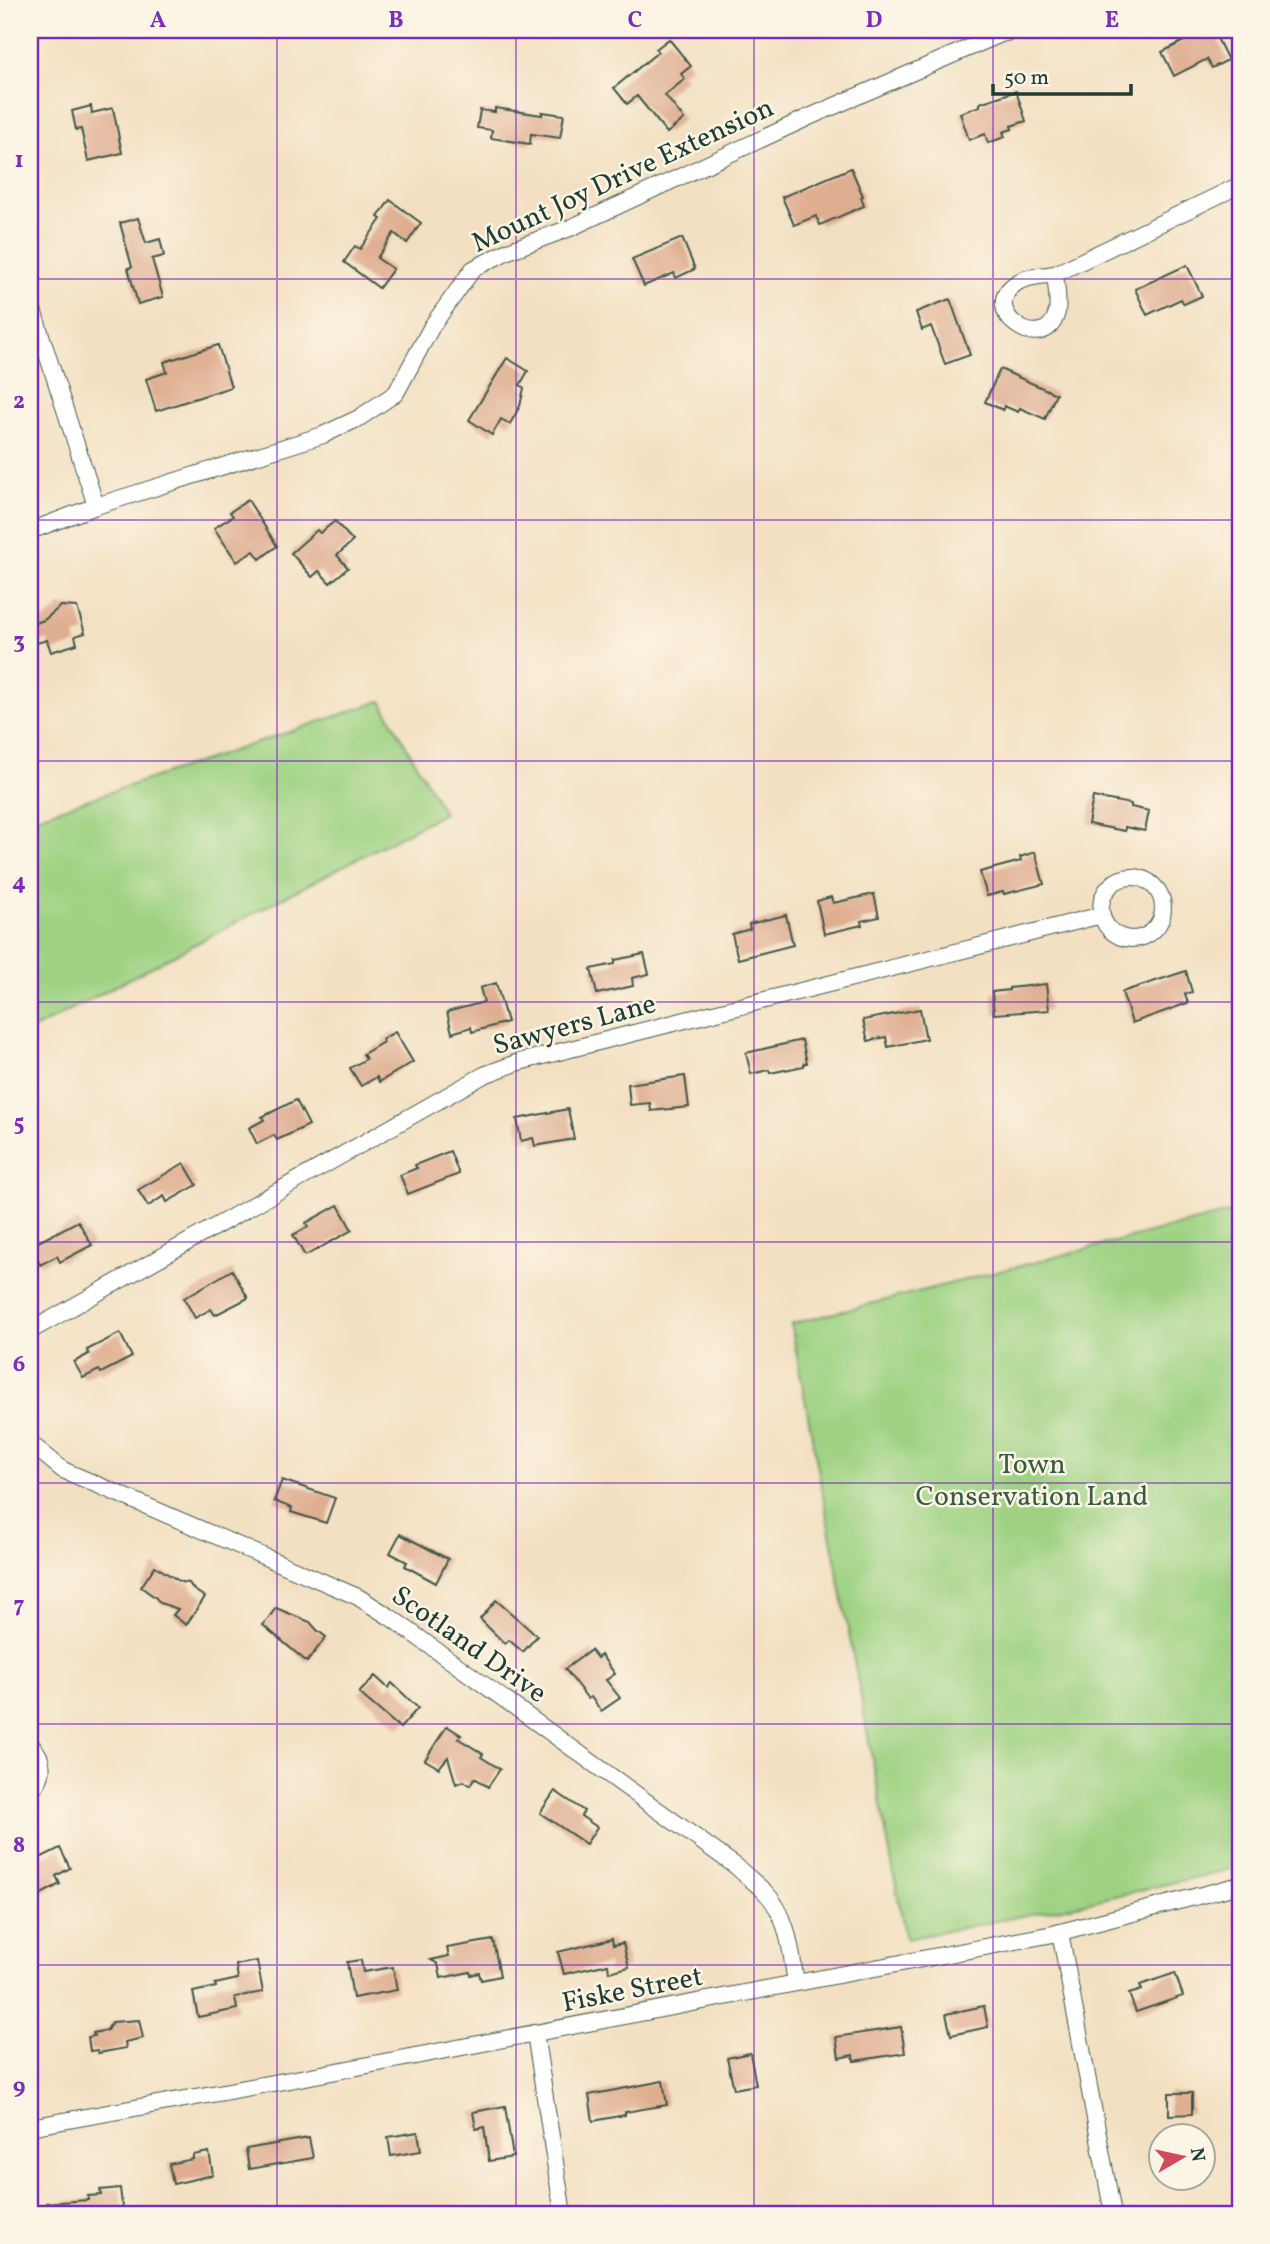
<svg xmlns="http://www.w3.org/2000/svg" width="1270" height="2244" viewBox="0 0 1270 2244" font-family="Vollkorn,serif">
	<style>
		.green { fill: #9ed282; stroke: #5e885b; stroke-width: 2 }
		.building { fill: #dfae91 }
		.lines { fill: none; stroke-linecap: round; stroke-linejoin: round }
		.street-casing { stroke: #3f5549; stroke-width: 18 }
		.street { stroke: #fff; stroke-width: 16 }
		.grid { fill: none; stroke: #7b2cbf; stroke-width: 2; stroke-opacity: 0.55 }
		.labels { text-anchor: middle; stroke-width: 5; stroke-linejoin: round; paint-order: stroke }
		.street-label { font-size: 28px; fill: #1f3d34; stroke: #fcf5e5 }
		.park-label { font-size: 28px; fill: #385b44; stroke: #fcf5e5 }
		.neatline { fill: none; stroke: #7b2cbf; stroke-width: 2.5 }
		.grid-label { font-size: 23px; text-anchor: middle; font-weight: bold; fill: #7b2cbf }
	</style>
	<rect width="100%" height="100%" fill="#fcf5e5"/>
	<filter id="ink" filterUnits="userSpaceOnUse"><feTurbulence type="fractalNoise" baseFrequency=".0143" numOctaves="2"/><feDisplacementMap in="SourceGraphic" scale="14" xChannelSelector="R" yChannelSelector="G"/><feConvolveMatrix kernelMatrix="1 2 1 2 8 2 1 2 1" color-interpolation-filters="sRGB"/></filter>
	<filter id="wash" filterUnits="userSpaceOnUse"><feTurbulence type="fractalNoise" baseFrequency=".00686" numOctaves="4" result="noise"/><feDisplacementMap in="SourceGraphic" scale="28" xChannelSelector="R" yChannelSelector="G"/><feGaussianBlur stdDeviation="1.57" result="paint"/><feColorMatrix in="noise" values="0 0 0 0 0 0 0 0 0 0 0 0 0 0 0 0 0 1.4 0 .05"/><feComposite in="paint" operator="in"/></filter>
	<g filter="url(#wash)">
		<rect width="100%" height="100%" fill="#f3e0c2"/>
		<g class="green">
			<polygon points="381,701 444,813 30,1031 30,819"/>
			<polygon points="1240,1210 1240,1867 1072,1906 906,1939 791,1324"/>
		</g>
		<g id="blocks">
			<g class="building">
				<polygon points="1191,30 1213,30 1228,60 1212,68 1207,59 1174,76 1162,52 1194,36"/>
				<polygon points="669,39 691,66 681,74 685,79 665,95 684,119 667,133 637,96 627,104 614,88 658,52 656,49"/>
				<polygon points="1016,91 1026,121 1011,126 1012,129 1003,132 1005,137 988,143 985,134 969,140 960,113 980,106 980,103"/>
				<polygon points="91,106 92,113 113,108 122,153 88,161 81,129 76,130 72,111"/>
				<polygon points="495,108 542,115 542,112 564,115 560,138 531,134 530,144 491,138 492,130 477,128 480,110 495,112"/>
				<polygon points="851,168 863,196 861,197 864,206 820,225 816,216 794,225 782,197"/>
				<polygon points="390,200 421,223 407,243 394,233 377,258 393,269 379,288 344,262 355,246 360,249 381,219 378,217"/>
				<polygon points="138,218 146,243 160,239 164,256 152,259 163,297 138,304 128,268 132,267 120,223"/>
				<polygon points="682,238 695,269 676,278 674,273 644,286 632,259"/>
				<polygon points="1187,265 1202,296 1184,304 1181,299 1147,315 1135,289"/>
				<polygon points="950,299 970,355 945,364 931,326 922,330 916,312"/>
				<polygon points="218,345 231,387 156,411 146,379 167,372 164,362"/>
				<polygon points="507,358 528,371 520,385 524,388 520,406 510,424 501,419 492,435 469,420"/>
				<polygon points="1000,369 1056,394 1045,419 1020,408 1018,412 1004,406 1003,410 985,402"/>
				<polygon points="248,500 277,546 260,559 254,551 237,562 214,528 233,516 230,512"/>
				<polygon points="335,521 353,541 337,555 348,568 330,583 319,571 312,577 291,553 317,530 320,533"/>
				<polygon points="61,606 77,607 85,633 75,636 77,644 51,652 47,640 30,645 30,625 44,620"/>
				<polygon points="1093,797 1131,804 1131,807 1149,811 1145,831 1125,827 1125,831 1088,824"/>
				<polygon points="1035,852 1044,884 1004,894 1003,892 987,896 980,872 1021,861 1020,857"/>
				<polygon points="874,894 879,917 861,921 862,925 824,934 817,901 831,897 833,903"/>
				<polygon points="786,915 793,945 738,959 732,934 750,929 749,924"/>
				<polygon points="644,954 649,974 632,978 633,986 597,994 591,969 615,964 615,960"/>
				<polygon points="1186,971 1192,992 1185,994 1188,1003 1132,1023 1122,992"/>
				<polygon points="496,983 507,1022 472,1032 471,1027 452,1033 447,1012 484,1002 480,988"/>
				<polygon points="1046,984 1049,1010 994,1014 992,992 1009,990 1009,988"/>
				<polygon points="920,1009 926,1039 888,1047 886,1037 868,1041 863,1020"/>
				<polygon points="395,1032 413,1062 379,1082 377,1077 361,1086 350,1068 366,1059 363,1054 383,1042 382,1039"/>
				<polygon points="802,1040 807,1063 804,1063 804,1066 770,1073 769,1070 751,1074 746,1053"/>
				<polygon points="685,1076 689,1107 651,1111 650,1103 630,1105 628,1084"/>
				<polygon points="296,1100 309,1125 277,1140 274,1135 257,1144 249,1128 264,1120 262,1117"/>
				<polygon points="568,1109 574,1139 535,1146 533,1138 521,1141 517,1119"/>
				<polygon points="450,1151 459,1174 408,1194 400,1175 417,1168 415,1165"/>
				<polygon points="184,1163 197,1185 167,1202 164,1196 148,1206 138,1190"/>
				<polygon points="338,1205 352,1230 305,1256 293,1235 308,1227 306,1223"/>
				<polygon points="78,1221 92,1245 60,1262 57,1256 40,1265 31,1246"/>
				<polygon points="232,1270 248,1298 215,1315 211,1309 195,1318 184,1298"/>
				<polygon points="120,1333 132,1357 101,1373 99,1370 83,1378 74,1362 89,1354 87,1350"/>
				<polygon points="282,1480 335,1498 326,1523 291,1512 292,1508 274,1501"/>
				<polygon points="400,1534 448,1559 436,1583 405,1566 407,1562 390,1553"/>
				<polygon points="155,1566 181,1582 189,1583 194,1590 205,1597 186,1625 173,1615 178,1609 160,1603 156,1598 141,1587"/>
				<polygon points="496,1600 537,1636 523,1652 509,1640 505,1644 480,1619"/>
				<polygon points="276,1608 310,1622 317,1630 326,1637 307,1662 263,1625"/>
				<polygon points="591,1650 597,1658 601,1655 615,1674 606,1680 620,1698 601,1711 591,1697 588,1699 565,1669"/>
				<polygon points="375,1676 388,1688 392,1683 418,1708 400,1728 359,1693"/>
				<polygon points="447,1726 461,1735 458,1738 483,1754 481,1757 500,1769 488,1787 475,1778 470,1785 464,1781 456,1784 448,1757 439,1768 425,1760"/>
				<polygon points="555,1791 584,1811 581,1816 597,1827 586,1844 540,1813"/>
				<polygon points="60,1848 70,1868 56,1876 60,1884 30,1900 30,1859 39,1853 42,1857"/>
				<polygon points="612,1939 613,1945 623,1943 629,1967 609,1972 608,1964 564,1974 558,1952"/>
				<polygon points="493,1940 500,1976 481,1980 479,1973 471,1975 470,1972 441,1978 438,1964 431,1960 449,1956 447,1948"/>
				<polygon points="361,1960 363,1972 393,1967 397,1990 353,1998 347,1962"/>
				<polygon points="257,1961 263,1992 235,1997 237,2009 198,2017 193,1992 216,1987 215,1984 238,1979 236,1965"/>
				<polygon points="1175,1973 1183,1996 1136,2012 1129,1994 1142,1990 1140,1985"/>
				<polygon points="984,2006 988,2027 951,2035 946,2014"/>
				<polygon points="139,2020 143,2038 125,2042 126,2048 98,2053 97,2050 90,2051 88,2037 94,2036 93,2033 107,2030 112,2022"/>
				<polygon points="901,2027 905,2053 854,2061 853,2055 839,2058 836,2037"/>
				<polygon points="750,2053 756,2085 734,2089 727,2058"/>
				<polygon points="663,2081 667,2105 625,2112 625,2115 593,2121 589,2095"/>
				<polygon points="1169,2093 1192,2093 1192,2114 1169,2115"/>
				<polygon points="505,2106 513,2157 489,2161 484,2127 476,2129 473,2112"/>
				<polygon points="418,2132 421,2151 391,2156 388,2137"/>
				<polygon points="309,2138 313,2158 249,2169 246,2149"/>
				<polygon points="209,2152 213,2175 173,2184 169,2164 193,2159 193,2155"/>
				<polygon points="120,2188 123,2213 47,2214 46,2203 88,2200 88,2196 101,2195 100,2190"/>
			</g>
		</g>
	</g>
	<g filter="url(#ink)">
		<use href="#blocks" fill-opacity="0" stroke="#3f5549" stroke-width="2"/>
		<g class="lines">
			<defs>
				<g id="street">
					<path d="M1055,274C1056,286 1059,300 1057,312C1045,360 974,309 1018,282C1028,276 1043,276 1055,274L1240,185"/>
					<polyline points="30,301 96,506"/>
					<polyline points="30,531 96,506 323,435 359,418 396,393 432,326 473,269 508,251 570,228 809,117 1001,34 1018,30"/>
					<circle cx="1132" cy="908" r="31"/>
					<polyline points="30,1331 484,1075 519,1062 1102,915"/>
					<path d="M30,1443L63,1470L358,1597L390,1617L737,1867C746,1876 757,1884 766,1893C789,1917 791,1953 796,1983"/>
					<path d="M30,1744C45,1758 46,1777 30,1791"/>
					<polyline points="1060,1932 1113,2214"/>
					<polyline points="535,2033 563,2214"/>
					<polyline points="30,2127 295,2079 1053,1934 1240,1885"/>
				</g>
			</defs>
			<use href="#street" class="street-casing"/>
			<use href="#street" class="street"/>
		</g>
	</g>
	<path class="grid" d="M277,30V2214M516,30V2214M754,30V2214M993,30V2214M30,279H1240M30,520H1240M30,761H1240M30,1002H1240M30,1242H1240M30,1483H1240M30,1724H1240M30,1965H1240"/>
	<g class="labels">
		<g class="street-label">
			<text transform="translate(622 174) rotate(-25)" y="10">Mount Joy Drive Extension</text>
			<text transform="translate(574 1023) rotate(-15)" y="10">Sawyers Lane</text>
			<text transform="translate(470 1643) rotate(35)" y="10">Scotland Drive</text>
			<text transform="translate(632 1988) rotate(-11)" y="10">Fiske Street</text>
		</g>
		<g class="park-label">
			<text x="1032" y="1473">Town<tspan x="1032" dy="32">Conservation Land</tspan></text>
		</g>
	</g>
	<rect width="1270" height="2244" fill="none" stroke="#fcf5e5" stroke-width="77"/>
	<g transform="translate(1182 2157) rotate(81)"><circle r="33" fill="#fcf5e5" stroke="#a4ab9e" stroke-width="2"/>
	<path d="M0-5L12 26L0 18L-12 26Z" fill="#d1495b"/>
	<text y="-10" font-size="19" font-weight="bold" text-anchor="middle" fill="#1f3d34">N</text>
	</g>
	<path d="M993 84v10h138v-10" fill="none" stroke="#1f3d34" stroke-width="3.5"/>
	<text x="1004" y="84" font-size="21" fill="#1f3d34" stroke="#fcf5e5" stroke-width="5" paint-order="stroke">50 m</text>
	<rect x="38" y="38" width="1194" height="2168" class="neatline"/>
	<g class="grid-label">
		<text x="158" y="27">A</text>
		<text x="396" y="27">B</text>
		<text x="635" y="27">C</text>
		<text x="874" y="27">D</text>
		<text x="1112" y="27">E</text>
		<text x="19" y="167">1</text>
		<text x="19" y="408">2</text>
		<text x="19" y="648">3</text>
		<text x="19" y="889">4</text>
		<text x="19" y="1130">5</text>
		<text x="19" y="1371">6</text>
		<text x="19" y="1612">7</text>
		<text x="19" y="1852">8</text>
		<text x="19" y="2093">9</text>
	</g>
</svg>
